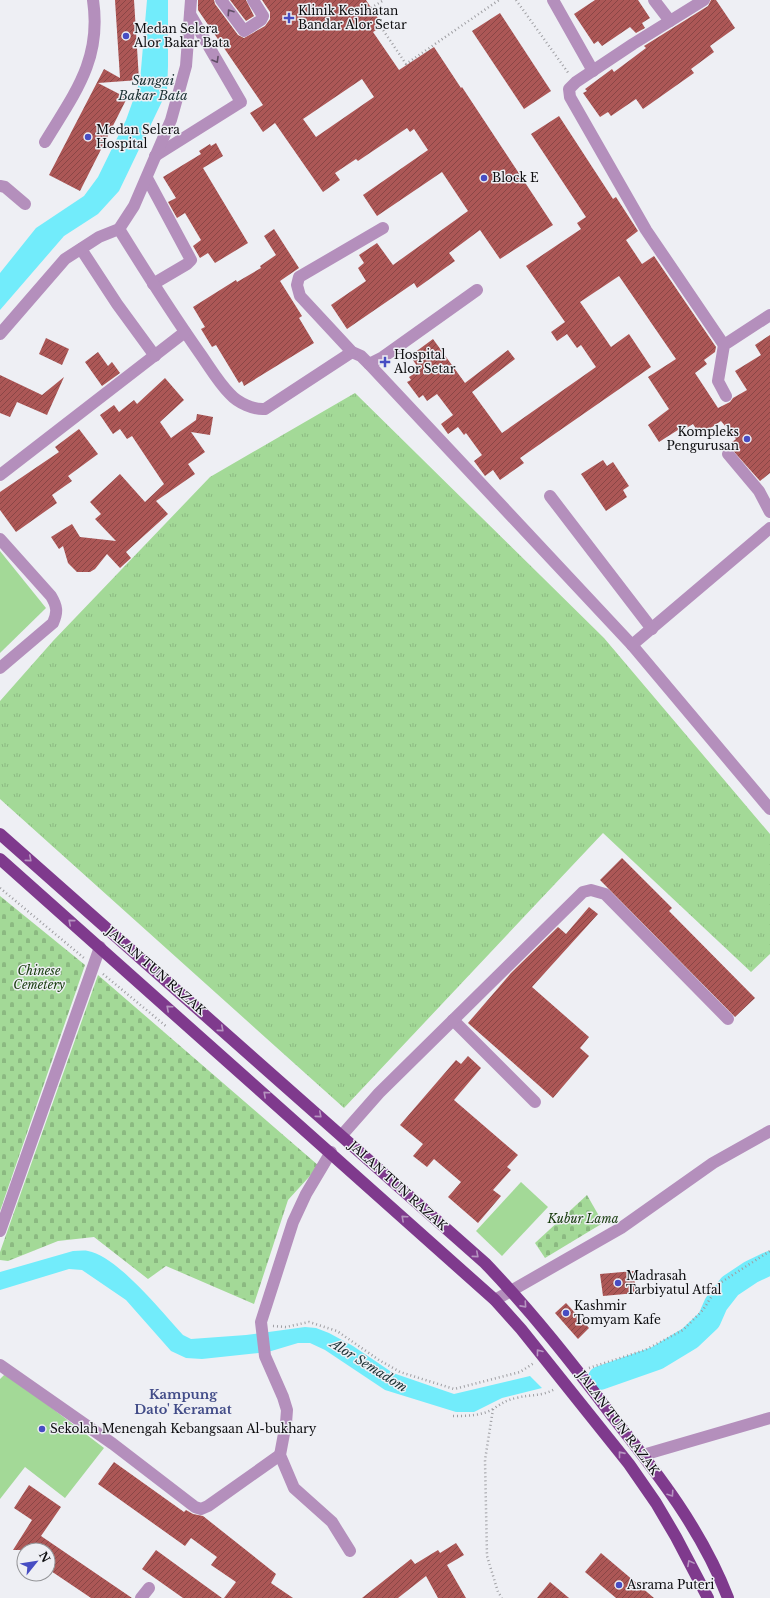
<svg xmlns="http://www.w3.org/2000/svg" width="770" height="1598" viewBox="0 0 770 1598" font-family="'Libre Baskerville',serif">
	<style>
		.grass { fill: url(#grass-tufts) }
		.cemetery { fill: url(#cemetery-stones) }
		.garden { fill: #a3d997 }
		.water { fill: #72ecfb }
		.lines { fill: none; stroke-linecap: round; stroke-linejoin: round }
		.river { stroke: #72ecfb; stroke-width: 24 }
		.building { fill: url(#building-hatch); fill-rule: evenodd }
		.path { stroke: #9e9ea2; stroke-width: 2.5; stroke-dasharray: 1 3; stroke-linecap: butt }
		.minor { stroke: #b48fbc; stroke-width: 12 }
		.major { stroke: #7f3a8d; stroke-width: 12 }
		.oneway { stroke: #604e66 }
		.oneway2 { stroke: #b694c0 }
		.poi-dot { fill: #474dc3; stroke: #eeeff4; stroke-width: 1.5 }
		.labels { text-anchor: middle; stroke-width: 3; stroke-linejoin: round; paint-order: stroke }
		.poi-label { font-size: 12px; fill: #0d0d0f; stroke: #eeeff4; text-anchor: start }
		.park-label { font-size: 12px; font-style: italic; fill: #163a0c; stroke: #eeeff4 }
		.street-label { font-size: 12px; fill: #0d0d0f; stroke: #eeeff4 }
		.water-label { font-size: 13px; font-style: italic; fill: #1b3134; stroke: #eeeff4 }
		.neighbourhood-label { font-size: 13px; font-weight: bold; fill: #424c88; stroke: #eeeff4 }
	</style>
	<defs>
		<pattern id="grass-tufts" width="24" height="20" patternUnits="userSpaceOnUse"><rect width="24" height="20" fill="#a3d997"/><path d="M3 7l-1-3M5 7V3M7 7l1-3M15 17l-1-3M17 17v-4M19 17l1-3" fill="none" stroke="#8bb981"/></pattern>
		<pattern id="cemetery-stones" width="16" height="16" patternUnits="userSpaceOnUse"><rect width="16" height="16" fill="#a3d997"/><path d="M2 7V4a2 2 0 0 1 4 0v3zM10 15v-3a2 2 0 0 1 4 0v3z" fill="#8bb981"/></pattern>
		<pattern id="building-hatch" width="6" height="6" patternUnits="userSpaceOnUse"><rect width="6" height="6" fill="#ac5756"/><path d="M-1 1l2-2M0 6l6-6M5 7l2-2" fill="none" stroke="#8a4646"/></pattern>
	</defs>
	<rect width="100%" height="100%" fill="#eeeff4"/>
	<polygon class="grass" points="355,393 604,638 770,834 770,954 751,972 603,833 344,1108 0,799 0,701 53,641 210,477"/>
	<g class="cemetery">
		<polygon points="0,896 85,965 0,1211"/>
		<polygon points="98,975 319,1166 288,1200 254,1304 166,1266 148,1279 94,1237 58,1241 8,1261 0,1260 0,1252"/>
		<polygon points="587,1195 603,1223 545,1258 535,1243"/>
	</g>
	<g class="garden">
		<polygon points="0,551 46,608 0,653"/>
		<polygon points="521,1182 548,1207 502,1256 476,1231"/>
		<polygon points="6,1373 104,1448 65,1498 25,1467 0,1499 0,1379"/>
	</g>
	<g class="water">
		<polygon points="147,0 168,0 168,66 167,91 119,191 98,214 64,236 0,310 0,273 36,228 84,196 98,177 126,120 140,81"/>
		<path d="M73,1251C78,1251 84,1250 88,1251C117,1256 163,1313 183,1335L191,1339L246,1335L305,1327L316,1328L329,1333L353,1346L393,1373L454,1394L530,1376L542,1388L502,1398L474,1412H456L385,1390L325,1350L310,1343H298L268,1352L202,1359L186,1358L171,1351L126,1300L82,1270L69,1269L0,1290V1272Z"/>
	</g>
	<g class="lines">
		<polyline class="river" points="600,1378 657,1358 690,1338 709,1320 716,1304 730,1286 751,1272 770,1263"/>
	</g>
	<g class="building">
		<polygon points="115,0 134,0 139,80 98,83 127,98 80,191 49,175 104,69 120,78"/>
		<path d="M198,0H214L215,4L238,35L244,38L265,26L270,19V12L262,0H366L383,26L373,32L399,70L434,47L461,88L462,87L553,225L500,259L480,230L449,253L455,261L417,288L414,283L347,329L331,305L366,281L358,268L364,263L359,255L377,243L393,265L468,211L442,172L377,216L363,195L428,150L414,129L410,132L407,128L358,161L356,159L335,173L340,180L323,192L275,123L263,132L250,113L263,105L198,10ZM362,79L374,97L316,137L303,119Z"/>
		<polygon points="230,0 246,0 254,16 246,21"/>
		<polygon points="595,0 638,0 650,18 642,23 645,28 636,33 630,27 602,46 598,41 594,44 574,14"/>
		<polygon points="711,0 716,0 735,28 710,46 714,52 691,69 694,73 643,109 636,99 611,116 608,112 600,117 583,93 587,91 585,89 612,69 614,72 646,48 644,46 708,6"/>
		<polygon points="500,13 551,91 524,109 472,31"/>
		<polygon points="559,116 613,199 616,197 638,231 626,240 642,264 654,256 716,347 715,352 704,360 707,364 695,373 718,408 730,402 733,398 747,390 735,371 761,355 755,345 770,335 770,473 760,481 728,445 736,439 721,421 700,435 693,424 683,430 681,428 659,442 648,425 669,409 648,377 676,359 619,276 580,302 611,347 629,334 651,367 520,458 524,463 500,480 493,470 485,476 474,461 482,455 466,433 464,435 458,427 448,434 441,424 453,415 437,394 427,401 423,395 419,398 407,382 411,380 409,377 420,370 410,356 433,339 465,383 508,350 515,359 472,392 502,433 596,367 581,345 577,348 567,334 557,341 551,332 565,322 526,266 581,229 577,223 586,217 531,134"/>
		<polygon points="216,143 223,156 203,168 248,243 215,263 208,253 200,258 193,246 201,240 185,213 177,218 168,202 176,198 163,177 201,154 199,151 210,144 211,146"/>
		<polygon points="274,229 299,268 280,281 302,316 299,318 314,343 244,386 242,381 239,383 216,345 212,347 201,329 205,327 193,307 236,280 237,282 261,268 260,266 276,255 264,236"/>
		<polygon points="46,338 69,349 62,365 39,354"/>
		<polygon points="98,352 108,366 112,362 120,373 102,386 85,362"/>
		<polygon points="0,375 42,395 64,377 47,415 17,402 10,417 0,413"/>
		<polygon points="165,378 184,400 160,422 171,438 196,420 197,414 213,417 210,435 191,432 205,452 188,464 195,474 156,501 168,514 126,552 131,558 120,568 107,554 95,569 90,572 77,572 68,563 63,546 59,549 51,537 72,524 80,537 116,541 95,519 101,514 90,502 120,474 145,502 164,484 132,436 127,439 120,429 113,434 100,415 114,405 119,412 134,400 137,404"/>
		<polygon points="79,429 98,454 68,476 72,481 52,495 57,503 16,532 0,510 0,492 59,452 55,447"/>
		<polygon points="603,460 607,466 613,462 629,486 623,490 627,497 606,511 581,474"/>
		<polygon points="622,858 672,908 669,911 755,998 735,1017 600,880"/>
		<polygon points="589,907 598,914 532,987 589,1037 580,1048 589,1056 553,1098 468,1023 511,973 558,927 566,934"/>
		<polygon points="468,1056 481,1068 454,1100 518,1155 507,1167 511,1170 493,1190 501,1196 478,1223 448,1197 461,1182 434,1159 427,1167 413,1156 423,1144 400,1125 456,1060 461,1064"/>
		<polygon points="634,1271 636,1293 603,1296 600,1274"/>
		<polygon points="566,1303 589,1328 578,1339 555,1313"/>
		<polygon points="114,1462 184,1512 186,1510 193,1514 203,1516 276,1574 271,1583 293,1598 224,1598 236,1582 211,1565 217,1557 191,1538 185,1546 98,1484"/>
		<polygon points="29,1485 61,1507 41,1536 132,1598 91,1598 48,1569 48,1550 13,1550 32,1520 14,1508"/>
		<polygon points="456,1543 464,1555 447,1565 466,1598 438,1598 426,1576 398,1598 362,1598 411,1559 415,1564 438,1550 440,1553"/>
		<polygon points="156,1550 204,1585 222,1598 183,1598 142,1569"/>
		<polygon points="601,1553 654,1598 616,1598 585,1572"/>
		<polygon points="550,1582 569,1598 537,1598"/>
	</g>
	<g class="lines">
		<g class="path">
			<polyline points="516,0 569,74"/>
			<polyline points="371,8 384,0"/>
			<polyline points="381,27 406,64 499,0"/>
			<polyline points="0,888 84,958"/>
			<polyline points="103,974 167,1027"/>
			<polyline points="273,1326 286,1327 309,1322 337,1331 379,1360 400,1372 454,1389 520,1372 534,1363"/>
			<polyline points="589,1368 645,1350 683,1330 703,1310 720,1283 770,1251"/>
			<polyline points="493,1409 485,1460 487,1556 498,1592 502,1598"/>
			<path d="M453,1416C467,1416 481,1416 493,1409C501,1404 506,1400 516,1398C531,1394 540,1397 555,1389"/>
		</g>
		<g class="minor">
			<polyline points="221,0 244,31 261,20 263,16 253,0"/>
			<polyline points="553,0 593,71"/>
			<polyline points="654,0 670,21"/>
			<polyline points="704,0 633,44 576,82 569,89 570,97 646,230 724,345"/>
			<path d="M45,142C74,94 102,60 93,0"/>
			<polyline points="155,156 241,102 190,14"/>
			<polyline points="147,178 191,260 187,264 153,284"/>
			<polyline points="0,186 5,187 25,204"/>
			<polyline points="383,228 299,277 297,285 300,296 352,352 361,356 369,364 383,357 477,290"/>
			<path d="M119,229C145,271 171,312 199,352C209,366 218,382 230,394C238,403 254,410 265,409L352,352"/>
			<polyline points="81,249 117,304 155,356"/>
			<polyline points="0,334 65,259 99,237 119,229 134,206 171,120 186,66 191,0"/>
			<polyline points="369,364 632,645 770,809"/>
			<polyline points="726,396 718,381 724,345 770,315"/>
			<polyline points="728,454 759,491 770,512"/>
			<polyline points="0,475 185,332"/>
			<polyline points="550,496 652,629"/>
			<path d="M0,539L51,596C57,606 58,612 53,623L0,668"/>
			<polyline points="632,645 770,528"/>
			<polyline points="453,1020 535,1102"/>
			<polyline points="342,1135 379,1093 583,892 591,890 605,894 728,1019"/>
			<polyline points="331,1152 306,1194 293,1222 261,1322 265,1356 283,1397 287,1410 286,1423 280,1455 294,1488 332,1522 350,1551"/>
			<polyline points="0,1231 100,947"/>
			<polyline points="495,1300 621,1228 713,1163 770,1131"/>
			<polyline points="0,1365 113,1444 195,1507 201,1509 208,1506 280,1455"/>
			<polyline points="643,1455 770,1418"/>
			<polyline points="141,1598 149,1588"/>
		</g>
		<g class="major">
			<path d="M0,834L485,1263C532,1312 572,1363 613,1417C657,1473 702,1530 728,1598"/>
			<polyline points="0,859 495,1300 521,1329 629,1464 656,1503 676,1537 708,1598"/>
		</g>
	</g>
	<defs><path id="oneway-chevron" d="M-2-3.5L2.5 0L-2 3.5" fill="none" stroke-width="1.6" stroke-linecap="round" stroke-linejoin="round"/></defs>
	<g class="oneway">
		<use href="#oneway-chevron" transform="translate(230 12) rotate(-124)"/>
		<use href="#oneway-chevron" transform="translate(216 60) rotate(60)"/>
	</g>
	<g class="oneway2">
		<use href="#oneway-chevron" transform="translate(29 859) rotate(41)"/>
		<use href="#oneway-chevron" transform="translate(71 922) rotate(-139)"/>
		<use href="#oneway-chevron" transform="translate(169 1008) rotate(-138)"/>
		<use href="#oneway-chevron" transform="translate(221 1029) rotate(41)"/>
		<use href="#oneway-chevron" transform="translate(266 1094) rotate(-138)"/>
		<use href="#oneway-chevron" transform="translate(319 1115) rotate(41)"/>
		<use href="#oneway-chevron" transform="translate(404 1218) rotate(-138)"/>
		<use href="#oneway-chevron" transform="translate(476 1255) rotate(41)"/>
		<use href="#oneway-chevron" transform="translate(524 1305) rotate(48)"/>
		<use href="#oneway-chevron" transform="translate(539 1352) rotate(-128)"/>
		<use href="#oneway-chevron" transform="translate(621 1454) rotate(-129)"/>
		<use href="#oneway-chevron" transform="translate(671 1494) rotate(56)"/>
		<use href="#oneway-chevron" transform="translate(690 1563) rotate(-118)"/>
	</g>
	<g class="poi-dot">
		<path d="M287 12h4v4h4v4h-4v4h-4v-4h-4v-4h4z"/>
		<circle cx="126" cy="36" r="4"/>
		<circle cx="88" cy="137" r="4"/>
		<circle cx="484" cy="178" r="4"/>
		<path d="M383 356h4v4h4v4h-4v4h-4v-4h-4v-4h4z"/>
		<circle cx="747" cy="439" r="4"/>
		<circle cx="618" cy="1283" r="4"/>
		<circle cx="566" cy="1313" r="4"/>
		<circle cx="42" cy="1429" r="4"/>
		<circle cx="619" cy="1585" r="4"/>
	</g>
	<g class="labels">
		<g class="poi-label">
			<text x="298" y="15">Klinik Kesihatan<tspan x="298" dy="14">Bandar Alor Setar</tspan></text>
			<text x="134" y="33">Medan Selera<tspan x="134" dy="14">Alor Bakar Bata</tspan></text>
			<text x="96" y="134">Medan Selera<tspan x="96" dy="14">Hospital</tspan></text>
			<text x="492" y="182">Block E</text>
			<text x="394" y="359">Hospital<tspan x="394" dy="14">Alor Setar</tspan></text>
			<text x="739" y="436" text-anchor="end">Kompleks<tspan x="739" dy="14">Pengurusan</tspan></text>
			<text x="626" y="1280">Madrasah<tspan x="626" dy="14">Tarbiyatul Atfal</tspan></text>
			<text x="574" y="1310">Kashmir<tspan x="574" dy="14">Tomyam Kafe</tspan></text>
			<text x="50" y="1433">Sekolah Menengah Kebangsaan Al-bukhary</text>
			<text x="627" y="1589">Asrama Puteri</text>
		</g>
		<g class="park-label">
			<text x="39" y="975">Chinese<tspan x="39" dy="14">Cemetery</tspan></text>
			<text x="583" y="1223">Kubur Lama</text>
		</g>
		<g class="street-label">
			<text transform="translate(156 971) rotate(41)" y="4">JALAN TUN RAZAK</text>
			<text transform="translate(398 1186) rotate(42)" y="4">JALAN TUN RAZAK</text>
			<text transform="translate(618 1423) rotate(53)" y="4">JALAN TUN RAZAK</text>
		</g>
		<g class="water-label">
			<text x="153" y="85">Sungai<tspan x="153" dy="15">Bakar Bata</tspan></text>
			<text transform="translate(369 1365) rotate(32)" y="5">Alor Semadom</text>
		</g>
		<g class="neighbourhood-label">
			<text x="183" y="1399">Kampung<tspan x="183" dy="15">Dato' Keramat</tspan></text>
		</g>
	</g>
	<g transform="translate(36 1562) rotate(60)"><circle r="19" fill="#eeeff4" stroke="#949598"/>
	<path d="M0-3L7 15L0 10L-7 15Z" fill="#474dc3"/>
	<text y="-6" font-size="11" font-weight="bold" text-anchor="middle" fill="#0d0d0f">N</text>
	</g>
</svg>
